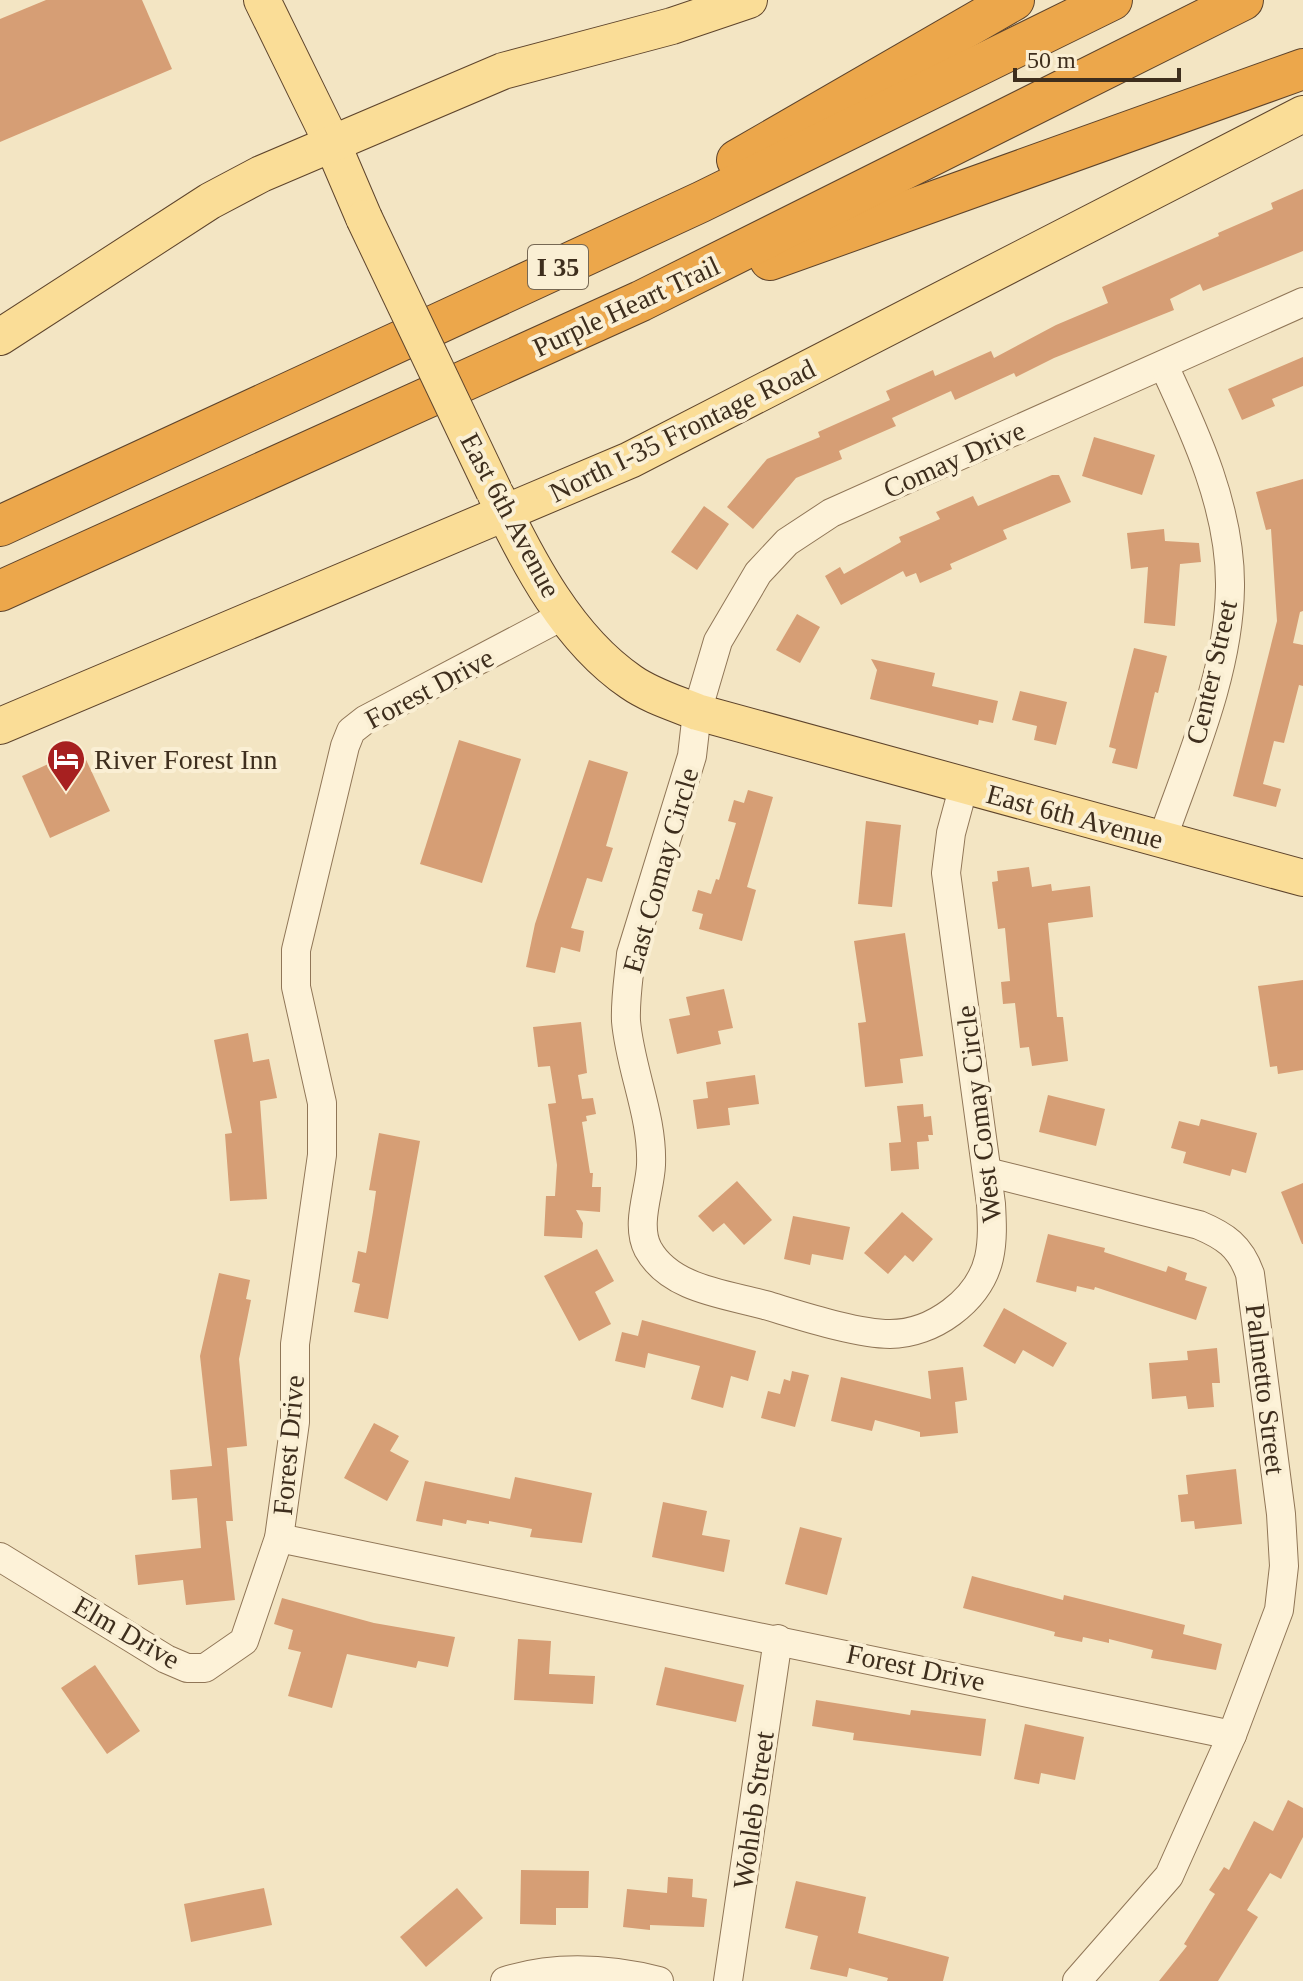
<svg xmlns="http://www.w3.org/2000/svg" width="1303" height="1981" viewBox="0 0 1303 1981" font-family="'Times New Roman',serif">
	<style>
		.building { fill: #d69e75 }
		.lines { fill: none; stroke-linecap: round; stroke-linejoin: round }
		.minor-casing { stroke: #907657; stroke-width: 30 }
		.major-casing { stroke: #5e442c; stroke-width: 38 }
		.highway-casing { stroke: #5e442c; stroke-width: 42 }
		.minor { stroke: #fdf2d8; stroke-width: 28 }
		.major { stroke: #fadd97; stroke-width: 36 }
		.highway { stroke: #eca74b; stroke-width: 40 }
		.major-bridge-casing { stroke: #5e442c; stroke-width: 38; stroke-linecap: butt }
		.major-bridge { stroke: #fadd97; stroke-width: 36 }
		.labels { text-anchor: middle; stroke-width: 8; stroke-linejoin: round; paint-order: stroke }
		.shield { fill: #faefd4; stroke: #766854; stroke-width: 2 }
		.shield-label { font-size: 26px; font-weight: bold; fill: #3e2e1d }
		.street-label { font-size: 28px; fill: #3e2e1d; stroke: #faefd4 }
		.poi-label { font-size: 28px; fill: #3e2e1d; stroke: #faefd4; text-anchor: start }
	</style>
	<rect width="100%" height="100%" fill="#f3e5c3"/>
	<g class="building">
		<polygon points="46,0 142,0 172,69 0,142 0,19"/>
		<polygon points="1303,189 1303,251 1203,291 1200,284 1170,299 1174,310 1054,358 1016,377 1014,373 955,400 951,391 892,418 896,426 839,451 842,459 796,478 753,529 727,507 767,459 820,437 818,432 890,400 886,391 933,370 935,376 991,351 994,358 1056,325 1108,303 1102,287 1219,236 1218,233 1273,209 1271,203"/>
		<polygon points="1303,357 1303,386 1272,399 1275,406 1242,420 1228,389"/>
		<polygon points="1094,437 1155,455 1142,495 1082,476"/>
		<polygon points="1052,475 1059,475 1071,502 1003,530 1007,539 950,564 952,569 920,583 916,573 906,577 903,571 841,605 825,576 840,567 844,574 901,542 899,537 940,519 936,512 973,496 978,506"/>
		<polygon points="1303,479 1303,611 1300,612 1293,643 1303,645 1303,686 1299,685 1284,743 1274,741 1263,784 1281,789 1276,807 1233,796 1277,621 1271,529 1266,530 1256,492"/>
		<polygon points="704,506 729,524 697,570 671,552"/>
		<polygon points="1164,529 1165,541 1199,543 1201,562 1180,564 1175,626 1144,623 1148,567 1131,569 1127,533"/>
		<polygon points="797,614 820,627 800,663 776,650"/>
		<polygon points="1134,648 1167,656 1158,693 1155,692 1137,769 1112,763 1116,749 1109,747"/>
		<polygon points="871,659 935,673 932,686 998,701 993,723 979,720 978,725 870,699 877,670"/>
		<polygon points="1020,691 1067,702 1056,745 1034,740 1037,726 1012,720"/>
		<polygon points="459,740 521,759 482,883 420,864"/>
		<polygon points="81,749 110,811 50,838 22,776"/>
		<polygon points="589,760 628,772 606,846 613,848 602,882 587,878 571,928 584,931 580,952 561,947 555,973 526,967 535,924"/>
		<polygon points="748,790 773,797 747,887 756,890 742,941 699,929 703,914 692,911 698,890 711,894 716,879 719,880 736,823 728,821 734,800 744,803"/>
		<polygon points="866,821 901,825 892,907 858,904"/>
		<polygon points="1029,867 1032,887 1051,884 1052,891 1090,886 1093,917 1048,923 1057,1017 1063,1017 1068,1061 1032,1066 1029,1047 1020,1048 1015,1003 1003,1004 1001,982 1010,981 1005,928 998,929 992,882 998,881 997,871"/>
		<polygon points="905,933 923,1056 900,1059 903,1083 865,1087 858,1023 866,1022 854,941"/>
		<polygon points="1303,980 1303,1070 1278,1074 1277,1066 1270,1067 1258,986"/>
		<polygon points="724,989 733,1028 718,1031 721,1044 677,1054 669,1019 690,1015 686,997"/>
		<polygon points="581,1022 587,1073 578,1075 582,1099 593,1098 596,1114 586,1116 587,1121 582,1122 590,1173 593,1173 592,1187 601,1187 600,1212 576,1210 583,1223 582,1238 544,1236 546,1196 555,1196 557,1165 548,1104 556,1103 550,1066 538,1067 533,1027"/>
		<polygon points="248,1033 253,1062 269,1059 277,1098 260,1101 267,1199 230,1201 225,1134 232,1133 214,1040"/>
		<polygon points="755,1075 759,1104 728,1108 730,1125 697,1129 693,1100 708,1098 706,1082"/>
		<polygon points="1048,1095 1105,1109 1096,1146 1039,1132"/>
		<polygon points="923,1104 924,1117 931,1116 933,1135 928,1135 929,1141 917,1142 919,1169 891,1171 889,1143 901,1142 897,1106"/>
		<polygon points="1201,1119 1257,1133 1246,1173 1232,1169 1230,1176 1183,1163 1186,1152 1171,1148 1179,1121 1199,1126"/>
		<polygon points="379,1133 420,1141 388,1319 354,1312 360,1284 352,1282 358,1251 366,1253 373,1212 376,1191 369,1190"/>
		<polygon points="737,1181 772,1220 744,1245 724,1223 713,1232 698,1216"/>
		<polygon points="1303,1183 1303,1244 1302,1244 1281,1192"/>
		<polygon points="902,1212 933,1239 913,1262 905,1255 888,1274 864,1253"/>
		<polygon points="793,1216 850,1227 843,1260 812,1254 810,1265 784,1259"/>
		<polygon points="1048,1234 1105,1248 1104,1252 1166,1272 1168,1266 1187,1273 1185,1280 1207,1287 1196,1320 1095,1287 1094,1290 1077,1286 1076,1292 1036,1282"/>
		<polygon points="597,1249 614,1281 595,1292 611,1324 579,1341 544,1276"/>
		<polygon points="219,1273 250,1280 246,1299 251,1300 239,1359 247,1446 227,1448 233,1521 226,1521 235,1600 186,1605 183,1580 138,1585 135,1555 201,1548 197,1498 172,1500 170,1470 212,1466 200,1356"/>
		<polygon points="1004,1308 1067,1343 1053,1367 1023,1350 1015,1364 983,1346"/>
		<polygon points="642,1320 756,1351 748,1381 731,1376 723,1408 691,1399 700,1366 648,1353 645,1368 615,1361 622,1332 638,1336"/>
		<polygon points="1217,1348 1220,1383 1212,1383 1214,1407 1188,1409 1186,1396 1152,1399 1149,1363 1188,1360 1187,1351"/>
		<polygon points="963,1367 967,1400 955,1402 958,1433 920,1437 920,1432 875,1420 872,1431 831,1421 841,1377 931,1399 928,1371"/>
		<polygon points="792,1371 809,1375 795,1427 761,1418 768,1391 780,1394 784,1379 790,1381"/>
		<polygon points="374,1423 399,1436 390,1451 409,1461 387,1501 344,1478"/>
		<polygon points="1236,1469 1242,1524 1195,1529 1194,1521 1181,1522 1178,1495 1188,1494 1186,1475"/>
		<polygon points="515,1477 592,1493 582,1543 530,1537 532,1529 489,1521 489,1524 467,1520 466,1524 443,1519 442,1526 416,1521 425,1481 510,1499"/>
		<polygon points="663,1502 707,1511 702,1535 730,1540 724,1572 652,1557"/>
		<polygon points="800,1527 842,1538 827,1595 785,1584"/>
		<polygon points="972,1576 1063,1600 1064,1595 1185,1625 1183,1634 1222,1644 1216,1670 1151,1658 1153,1650 1109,1639 1109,1643 1083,1637 1082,1642 1054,1636 1055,1632 963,1608"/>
		<polygon points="282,1598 374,1623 455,1637 448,1667 418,1661 416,1668 347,1654 332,1708 288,1696 301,1652 288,1649 293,1630 274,1624"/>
		<polygon points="518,1639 551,1641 549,1674 595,1676 593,1704 514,1700"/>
		<polygon points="95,1665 140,1731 107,1754 61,1688"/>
		<polygon points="665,1667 744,1685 736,1722 656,1705"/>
		<polygon points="816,1700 910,1715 911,1710 986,1719 981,1756 853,1740 854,1733 812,1726"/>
		<polygon points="1025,1724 1084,1737 1075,1780 1041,1773 1039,1784 1014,1779"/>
		<polygon points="1288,1800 1303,1808 1303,1837 1281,1879 1270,1873 1247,1910 1258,1917 1218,1981 1159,1981 1187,1946 1184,1944 1215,1894 1209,1890 1224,1867 1229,1870 1254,1821 1273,1831"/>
		<polygon points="521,1870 589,1871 588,1908 556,1908 556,1925 520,1924"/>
		<polygon points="668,1877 693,1879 692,1897 707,1899 704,1927 650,1925 650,1930 623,1927 627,1889 667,1893"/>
		<polygon points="796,1881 866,1897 858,1933 949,1957 943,1981 887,1981 888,1978 849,1968 847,1977 810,1969 818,1936 785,1928"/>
		<polygon points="264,1888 272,1925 191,1942 184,1904"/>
		<polygon points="457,1888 483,1918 426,1967 400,1937"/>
	</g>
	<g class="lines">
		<defs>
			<g id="minor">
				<path d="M964,785L951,833L946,873L991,1204C992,1222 993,1240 989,1258C979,1301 932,1334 890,1334C856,1334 799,1315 765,1305C725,1294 670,1289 648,1249C635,1224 650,1191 651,1165C653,1116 630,1069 626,1021C625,999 629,976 631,954L692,756L697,712L718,641L758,573L787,542L831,513L1303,302"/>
				<path d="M1162,840C1190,760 1229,673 1230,587C1231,510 1196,434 1164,366"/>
				<path d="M987,1172L1199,1225C1225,1236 1240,1246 1250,1274L1281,1514L1284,1566L1279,1610L1232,1735L1169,1876L1077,1981"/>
				<polyline points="279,1538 1232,1735"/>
				<polyline points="0,1557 166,1659 187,1668 205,1668 244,1641 279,1538 295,1422 295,1344 322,1155 322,1103 296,987 296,950 345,746 351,731 365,720 566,614"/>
				<path d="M505,1981C556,1965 607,1968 659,1981"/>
				<polyline points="728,1981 778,1639"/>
			</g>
			<g id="major">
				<polyline points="262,0 332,143 364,218"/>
				<polyline points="0,337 210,201 261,174 503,71 672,26 749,0"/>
				<path d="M496,495C528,562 568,639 631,682C651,696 675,703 697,712L1303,878"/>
				<polyline points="0,726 630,460 1303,114"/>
			</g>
			<g id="highway">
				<polyline points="737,160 1014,0"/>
				<polyline points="770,260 1303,69"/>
				<polyline points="0,526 701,202 1112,0"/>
				<polyline points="0,591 641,301 1243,0"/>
			</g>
		</defs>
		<use href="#minor" class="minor-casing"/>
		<use href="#major" class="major-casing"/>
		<use href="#highway" class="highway-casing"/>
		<use href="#minor" class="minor"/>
		<use href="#major" class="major"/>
		<use href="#highway" class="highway"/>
		<defs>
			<polyline id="major-bridge" points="364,218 494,491"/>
		</defs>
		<use href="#major-bridge" class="major-bridge-casing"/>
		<use href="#major-bridge" class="major-bridge"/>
	</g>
	<defs>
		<symbol id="hotel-pin" viewBox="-11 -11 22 30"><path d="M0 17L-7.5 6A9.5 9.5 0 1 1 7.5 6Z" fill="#a72020" stroke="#faefd4"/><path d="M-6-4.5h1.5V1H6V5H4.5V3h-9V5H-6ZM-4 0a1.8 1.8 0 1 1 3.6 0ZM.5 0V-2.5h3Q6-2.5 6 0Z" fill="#fff"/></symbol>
	</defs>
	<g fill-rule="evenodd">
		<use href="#hotel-pin" x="44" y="737" width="44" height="60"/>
	</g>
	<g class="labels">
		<rect class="shield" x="528" y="245" width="60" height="44" rx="6"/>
		<g class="shield-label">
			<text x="558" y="276">I 35</text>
		</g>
		<g class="street-label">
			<text transform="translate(626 306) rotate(-25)" y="10">Purple Heart Trail</text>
			<text transform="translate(682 430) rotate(-26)" y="10">North I-35 Frontage Road</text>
			<text transform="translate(954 459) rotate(-24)" y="10">Comay Drive</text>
			<text transform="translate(511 515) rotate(62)" y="10">East 6th Avenue</text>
			<text transform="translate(1211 672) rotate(-77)" y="10">Center Street</text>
			<text transform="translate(429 688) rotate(-28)" y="10">Forest Drive</text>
			<text transform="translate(1075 816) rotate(15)" y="10">East 6th Avenue</text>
			<text transform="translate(660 870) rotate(-74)" y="10">East Comay Circle</text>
			<text transform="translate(978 1114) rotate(-97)" y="10">West Comay Circle</text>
			<text transform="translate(1266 1389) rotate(83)" y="10">Palmetto Street</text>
			<text transform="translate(288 1445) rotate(-85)" y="10">Forest Drive</text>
			<text transform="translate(127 1632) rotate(30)" y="10">Elm Drive</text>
			<text transform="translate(916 1667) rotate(12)" y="10">Forest Drive</text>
			<text transform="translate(753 1810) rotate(-82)" y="10">Wohleb Street</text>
		</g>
		<g class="poi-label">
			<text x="94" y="769">River Forest Inn</text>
		</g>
	</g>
	<path d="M1015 68v12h164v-12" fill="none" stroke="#3e2e1d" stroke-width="4"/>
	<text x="1027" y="68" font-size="24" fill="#3e2e1d" stroke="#faefd4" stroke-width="6" paint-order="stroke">50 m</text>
</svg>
